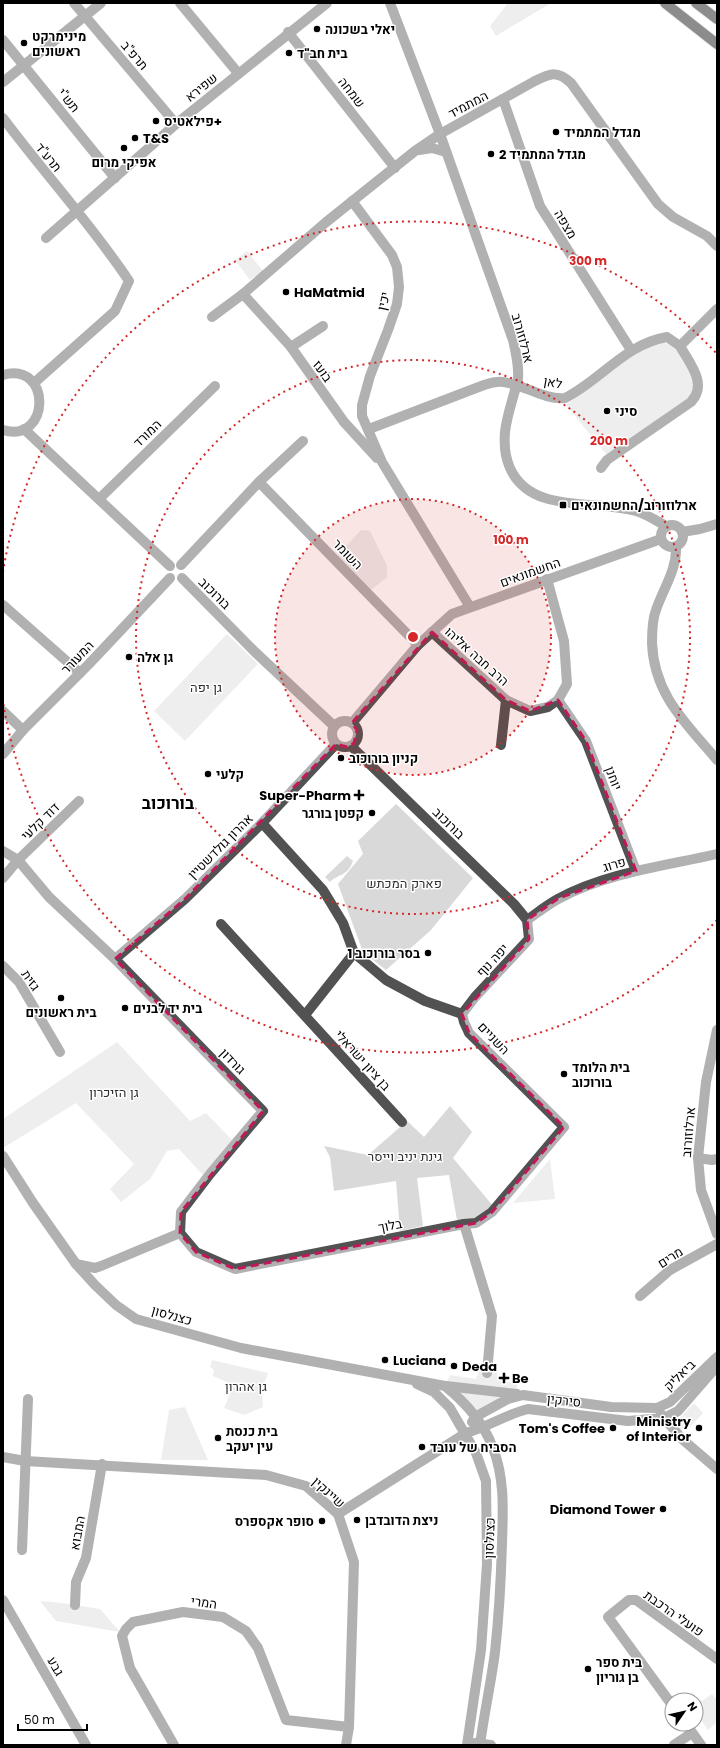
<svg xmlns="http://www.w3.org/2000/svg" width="720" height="1748" viewBox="0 0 720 1748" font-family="Poppins,Heebo,sans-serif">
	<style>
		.green { fill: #d9d9d9 }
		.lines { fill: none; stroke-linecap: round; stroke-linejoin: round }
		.major-casing { stroke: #dbdbdb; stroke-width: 12 }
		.minor { stroke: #525252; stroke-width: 10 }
		.major { stroke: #000; stroke-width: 10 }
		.marked { fill: none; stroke: #c2185b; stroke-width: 3; stroke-dasharray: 8 5; stroke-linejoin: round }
		.ring { fill: none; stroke: #d62828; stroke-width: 2; stroke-dasharray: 2 4 }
		.poi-dot { fill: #000; stroke: #fff; stroke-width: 1.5 }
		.labels { text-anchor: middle; stroke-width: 3; stroke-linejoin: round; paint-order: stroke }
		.poi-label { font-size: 13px; font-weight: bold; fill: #000; stroke: #fff; text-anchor: start }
		.street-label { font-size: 13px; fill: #000; stroke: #fff }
		.park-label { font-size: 13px; fill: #303030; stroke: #fff }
		.district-label { font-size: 17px; font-weight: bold; fill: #000; stroke: #fff }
		.centre { fill: #d62828; stroke: #fff; stroke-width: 2 }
		.ring-label { font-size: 12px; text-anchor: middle; font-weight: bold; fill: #d62828; stroke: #fff; stroke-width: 3; stroke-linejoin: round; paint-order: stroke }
	</style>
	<rect width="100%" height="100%" fill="#fff"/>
	<g class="green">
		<polygon points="508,3 551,3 496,36 490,26"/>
		<polygon points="247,251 263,271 250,280 235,260"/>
		<path d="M660,342C680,345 687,364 696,380L689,401L607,455L566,405L634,353Z"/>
		<polygon points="361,530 370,531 387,566 387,577 371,590 338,555"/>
		<polygon points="227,634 258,664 185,741 154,711"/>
		<polygon points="396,804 473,878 431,930 386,970 363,952 338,884 363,854 358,841"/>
		<path d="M347,856L353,861C347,877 339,873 330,882L325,877Z"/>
		<polygon points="117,1042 190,1121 206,1113 232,1140 231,1150 203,1175 179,1149 167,1151 150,1179 121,1202 110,1189 134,1164 76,1103 3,1148 3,1119"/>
		<polygon points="450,1106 472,1132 453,1158 493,1206 475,1219 457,1220 449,1175 417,1178 423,1226 400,1231 396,1181 334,1191 330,1157 324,1146 368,1155 407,1121 424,1137"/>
		<polygon points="550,1159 555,1199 513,1203"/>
		<polygon points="212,1360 268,1373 262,1389 263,1407 244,1415 224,1408 231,1391 227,1382 213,1376 214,1370 210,1367"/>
		<polygon points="482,1363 496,1363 498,1380 517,1384 518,1394 475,1417 445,1386 450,1375 476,1379"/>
		<polygon points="694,1403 703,1413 690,1427 687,1425 681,1430 678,1426 681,1417"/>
		<polygon points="185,1407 208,1460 161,1460 169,1410"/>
		<polygon points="40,1601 62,1603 100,1609 120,1632 56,1621"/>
		<polygon points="712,1694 717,1700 717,1722 708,1730 696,1713 696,1700 698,1698 702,1701"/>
	</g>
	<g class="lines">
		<defs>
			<g id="major">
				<polyline points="665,3 717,44"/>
				<polyline points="696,3 717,19"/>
			</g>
		</defs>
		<use href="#major" class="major-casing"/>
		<g class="minor">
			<polyline points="74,3 176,124"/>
			<polyline points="180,3 238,73"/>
			<path d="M390,3L440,134L513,340C516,353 519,365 518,379C514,396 507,414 505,432C504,444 505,457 510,468C531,515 596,499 636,511C646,514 657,521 666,526"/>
			<polyline points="288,32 395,168"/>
			<polyline points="3,40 115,178"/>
			<polyline points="3,82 101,3"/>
			<polyline points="503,99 540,206 631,350"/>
			<path d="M3,118C44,173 91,224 129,281L115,311L34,383"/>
			<polyline points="419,150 432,148 446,152"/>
			<polyline points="352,201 392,255 397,267 399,287 397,304 388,330 370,376 362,405 362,416 382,462 470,607"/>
			<polyline points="46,238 176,124 327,3"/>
			<polyline points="243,294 291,347 344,422 377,458"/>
			<path d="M212,317L243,294L325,223L415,151L440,134L533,82C549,74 556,69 571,83L658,204L673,217L707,236L717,246"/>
			<polyline points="291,347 323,326"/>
			<path d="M3,375C52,361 51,444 3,430"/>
			<polyline points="24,429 170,566"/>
			<path d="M369,429L484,385C490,383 496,381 503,382C524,384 543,400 565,398C601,380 625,344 667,337L680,346L717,309"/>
			<path d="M601,468L607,460L691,402C708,384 690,364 680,346"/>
			<polyline points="259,482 418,645"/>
			<polyline points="99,499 215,386"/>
			<circle cx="672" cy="536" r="11"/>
			<polyline points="682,532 700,529 717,524"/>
			<path d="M676,547C677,570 663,589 656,610C652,620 652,632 652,643C654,695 686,723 717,760"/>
			<polyline points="181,565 259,482 303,441"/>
			<polyline points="182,578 255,652 334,726"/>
			<polyline points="3,605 80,673"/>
			<polyline points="432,632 506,700 530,711 548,707 558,700 567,684 564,641 547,579"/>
			<polyline points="558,700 586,741 636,871"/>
			<polyline points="3,711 23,730"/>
			<circle cx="345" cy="734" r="13"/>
			<polyline points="352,723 418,645 452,614 661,539"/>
			<polyline points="501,745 506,700"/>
			<polyline points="351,746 514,904 527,920 529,939 475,997 462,1014"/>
			<polyline points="3,754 23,730 89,664 170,578"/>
			<polyline points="262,823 323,890 343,923 354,953 386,980 425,1001 462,1014"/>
			<polyline points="3,851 18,860 49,897 115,959 263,1111 210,1174 181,1212 180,1233"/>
			<polyline points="3,878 18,860 79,801"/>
			<path d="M527,920C537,913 547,905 558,899C605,873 665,866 717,854"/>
			<polyline points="221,924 402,1122"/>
			<polyline points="115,959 185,899 262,823 336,744"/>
			<polyline points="3,966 19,982 60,1052"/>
			<polyline points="305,1015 354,953"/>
			<polyline points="717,1030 706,1082 698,1158 701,1190 717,1234"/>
			<path d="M3,1156L33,1203L76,1264L95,1285L116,1305L136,1319L241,1348L445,1386C465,1402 484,1424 493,1448C505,1479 503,1511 502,1543C501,1579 499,1616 495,1652C491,1683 484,1714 480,1745"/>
			<polyline points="698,1158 712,1160 717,1159"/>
			<polyline points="464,1224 492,1316 487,1373"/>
			<polyline points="180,1233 196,1252 235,1269 464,1224 476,1223 492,1212 564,1127 469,1033 464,1022 462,1014"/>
			<polyline points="76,1264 95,1268 101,1266 180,1233"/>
			<polyline points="640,1296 670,1270 717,1244"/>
			<polyline points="417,1384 434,1392 450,1408 476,1453 486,1481 487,1564 481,1650 467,1745"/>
			<polyline points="446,1386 517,1394"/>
			<polyline points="661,1414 682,1439 717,1469"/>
			<polyline points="472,1422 475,1417 508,1399 523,1395 611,1407 657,1408 670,1402 717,1357"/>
			<polyline points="3,1457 25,1461 266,1475 306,1486 338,1514 354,1562 349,1727 346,1745"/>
			<path d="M338,1514L466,1433C488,1427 507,1414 528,1409L628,1421L664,1418L678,1411L717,1366"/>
			<polyline points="22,1550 28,1399"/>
			<polyline points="3,1600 86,1745"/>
			<polyline points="75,1605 76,1582 86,1558 102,1464"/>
			<polyline points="672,1705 608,1617 629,1600 636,1600 717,1659"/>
			<polyline points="686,1724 701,1745"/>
			<polyline points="475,1743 491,1745"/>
			<polyline points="174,1745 130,1668 122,1636 126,1629 133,1622 183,1612 223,1617 246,1631 258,1648 286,1720 349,1727"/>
			<polyline points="674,1745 692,1733"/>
		</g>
		<use href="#major" class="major"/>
	</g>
	<path d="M0 0H720V1748H0ZM432,632L506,700L530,711L558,700L586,741L636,871L559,898L527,920L529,939L462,1014L469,1033L564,1127L492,1212L476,1223L235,1269L196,1252L180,1233L181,1212L263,1111L115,959L185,899L336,744L347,747L354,743L357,730L352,723L357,717Z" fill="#fff" fill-opacity=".55" fill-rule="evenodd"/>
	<path class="marked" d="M432,632L506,700L530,711L558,700L586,741L636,871L559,898L527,920L529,939L462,1014L469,1033L564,1127L492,1212L476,1223L235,1269L196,1252L180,1233L181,1212L263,1111L115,959L185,899L336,744L347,747L354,743L357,730L352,723L357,717Z"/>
	<circle cx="413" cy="637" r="138" fill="#d62828" fill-opacity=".12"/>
	<g class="ring">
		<circle cx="413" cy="637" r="138"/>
		<circle cx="413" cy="637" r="277"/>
		<path d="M717 920A415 415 0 0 1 3 702M3 572A415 415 0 0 1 717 354"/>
	</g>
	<g class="poi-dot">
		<circle cx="317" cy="29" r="4"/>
		<circle cx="24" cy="43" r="4"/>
		<circle cx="289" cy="53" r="4"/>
		<circle cx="156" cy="121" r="4"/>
		<circle cx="556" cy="132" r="4"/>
		<circle cx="135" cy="138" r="4"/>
		<circle cx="124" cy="148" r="4"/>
		<circle cx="491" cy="154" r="4"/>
		<circle cx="286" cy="292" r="4"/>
		<circle cx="607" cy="411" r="4"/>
		<rect x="559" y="501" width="8" height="8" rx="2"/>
		<circle cx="129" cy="657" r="4"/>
		<circle cx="341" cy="758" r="4"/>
		<circle cx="208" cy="774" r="4"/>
		<path d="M357 789h4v4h4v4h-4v4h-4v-4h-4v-4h4z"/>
		<circle cx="372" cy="813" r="4"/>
		<circle cx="428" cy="953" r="4"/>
		<circle cx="61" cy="998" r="4"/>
		<circle cx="125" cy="1008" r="4"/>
		<circle cx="564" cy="1074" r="4"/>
		<circle cx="385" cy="1360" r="4"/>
		<circle cx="454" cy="1366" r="4"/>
		<path d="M502 1372h4v4h4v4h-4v4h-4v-4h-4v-4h4z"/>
		<circle cx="613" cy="1428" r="4"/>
		<circle cx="699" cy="1428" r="4"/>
		<circle cx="218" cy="1438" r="4"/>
		<circle cx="422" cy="1447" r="4"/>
		<circle cx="663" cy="1509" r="4"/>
		<circle cx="357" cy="1520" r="4"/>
		<circle cx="322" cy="1521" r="4"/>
		<circle cx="588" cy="1669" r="4"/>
	</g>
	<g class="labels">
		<g class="poi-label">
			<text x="325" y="34">יאלי בשכונה</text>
			<text x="32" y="41">מינימרקט<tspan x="32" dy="15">ראשונים</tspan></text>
			<text x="297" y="58">בית חב"ד</text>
			<text x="164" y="126">פילאטיס+</text>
			<text x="564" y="137">מגדל המתמיד</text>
			<text x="143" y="143">T&amp;S</text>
			<text x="499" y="159">מגדל המתמיד 2</text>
			<text x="124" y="167" text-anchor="middle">אפיקי מרום</text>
			<text x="294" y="297">HaMatmid</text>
			<text x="615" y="416">סיני</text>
			<text x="571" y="510">ארלוזורוב/החשמונאים</text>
			<text x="137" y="662">גן אלה</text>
			<text x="349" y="763">קניון בורוכוב</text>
			<text x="216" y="779">קלעי</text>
			<text x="351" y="800" text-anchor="end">Super-Pharm</text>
			<text x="364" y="818" text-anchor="end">קפטן בורגר</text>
			<text x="420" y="958" text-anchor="end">בסר בורוכוב 1</text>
			<text x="133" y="1013">בית יד לבנים</text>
			<text x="61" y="1017" text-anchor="middle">בית ראשונים</text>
			<text x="572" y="1072">בית הלומד<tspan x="572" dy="15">בורוכוב</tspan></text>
			<text x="393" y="1365">Luciana</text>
			<text x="462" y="1371">Deda</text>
			<text x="512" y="1383">Be</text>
			<text x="691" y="1426" text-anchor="end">Ministry<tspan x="691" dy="15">of Interior</tspan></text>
			<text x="605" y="1433" text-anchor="end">Tom's Coffee</text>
			<text x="226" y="1436">בית כנסת<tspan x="226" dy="15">עין יעקב</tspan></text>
			<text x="430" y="1452">הסביח של עובד</text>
			<text x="655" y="1514" text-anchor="end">Diamond Tower</text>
			<text x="365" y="1525">ניצת הדובדבן</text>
			<text x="314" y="1526" text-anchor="end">סופר אקספרס</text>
			<text x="596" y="1667">בית ספר<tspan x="596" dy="15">בן גוריון</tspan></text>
		</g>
		<g class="street-label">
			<text transform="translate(135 55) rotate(49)" y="5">תרפ"ב</text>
			<text transform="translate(201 87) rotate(-39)" y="5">שפירא</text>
			<text transform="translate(352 92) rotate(52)" y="5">שמחה</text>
			<text transform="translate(69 100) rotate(51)" y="5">תש"י</text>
			<text transform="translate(468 104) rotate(-28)" y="5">המתמיד</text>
			<text transform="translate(49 157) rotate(51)" y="5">תרע"ד</text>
			<text transform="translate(566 224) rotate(59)" y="5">מצפה</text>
			<text transform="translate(383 301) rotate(-77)" y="5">יכין</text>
			<text transform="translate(523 338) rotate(75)" y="5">ארלוזורוב</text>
			<text transform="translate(323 371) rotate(55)" y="5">בועז</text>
			<text transform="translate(553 382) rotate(10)" y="5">לאן</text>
			<text transform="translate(147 433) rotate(-44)" y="5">המורד</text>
			<text transform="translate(348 554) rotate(46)" y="5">השומר</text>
			<text transform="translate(530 572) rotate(-20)" y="5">החשמונאים</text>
			<text transform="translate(215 593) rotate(45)" y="5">בורוכוב</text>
			<text transform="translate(477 656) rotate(42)" y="5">הרב חבה אליהו</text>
			<text transform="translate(77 657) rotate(-46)" y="5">המעורר</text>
			<text transform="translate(614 778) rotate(69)" y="5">יוחנן</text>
			<text transform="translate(40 821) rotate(-44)" y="5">דוד קלעי</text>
			<text transform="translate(449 823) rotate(45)" y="5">בורוכוב</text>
			<text transform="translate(220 846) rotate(-45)" y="5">אהרון גולדשטיין</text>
			<text transform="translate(614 864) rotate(-16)" y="5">פרוג</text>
			<text transform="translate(492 960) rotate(-47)" y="5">יפה נוף</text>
			<text transform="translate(31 980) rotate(55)" y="5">גזית</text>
			<text transform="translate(494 1038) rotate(46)" y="5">השניים</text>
			<text transform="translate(363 1060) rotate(48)" y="5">בן ציון ישראלי</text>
			<text transform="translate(233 1061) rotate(46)" y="5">גורדון</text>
			<text transform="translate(688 1132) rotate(-85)" y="5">ארלוזורוב</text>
			<text transform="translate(390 1225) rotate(-11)" y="5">בלוך</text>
			<text transform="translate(670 1257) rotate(-33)" y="5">מרים</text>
			<text transform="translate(172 1315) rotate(16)" y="5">כצנלסון</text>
			<text transform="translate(679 1375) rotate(-44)" y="5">ביאליק</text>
			<text transform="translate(564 1400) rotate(6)" y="5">סירקין</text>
			<text transform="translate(329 1492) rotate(42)" y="5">שיינקין</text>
			<text transform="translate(77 1533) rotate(-80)" y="5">המבוא</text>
			<text transform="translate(489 1538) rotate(-88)" y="5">כצנלסון</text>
			<text transform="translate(204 1602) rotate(8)" y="5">המרי</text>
			<text transform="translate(674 1613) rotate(35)" y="5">פועלי הרכבת</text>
			<text transform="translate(56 1666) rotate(61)" y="5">גבע</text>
		</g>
		<g class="park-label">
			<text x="206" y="692">גן יפה</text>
			<text x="404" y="888">פארק המכתש</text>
			<text x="114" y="1097">גן הזיכרון</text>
			<text x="405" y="1161">גינת יניב וייסר</text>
			<text x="246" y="1391">גן אהרון</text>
		</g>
		<g class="district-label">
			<text x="168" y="809">בורוכוב</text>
		</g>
	</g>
	<circle cx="413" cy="637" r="6" class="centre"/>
	<g class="ring-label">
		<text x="588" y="265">300 m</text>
		<text x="609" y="445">200 m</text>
		<text x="511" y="544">100 m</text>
	</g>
	<rect width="720" height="1748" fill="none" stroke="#000000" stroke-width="8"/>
	<g transform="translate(684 1712) rotate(56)"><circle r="19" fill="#ffffff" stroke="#999999"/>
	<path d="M0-3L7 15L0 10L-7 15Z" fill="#000000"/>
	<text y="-6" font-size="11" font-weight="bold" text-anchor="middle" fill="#000000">N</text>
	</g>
	<path d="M18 1724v6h69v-6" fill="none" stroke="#000000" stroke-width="2"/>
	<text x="24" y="1724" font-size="12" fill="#000000" stroke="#ffffff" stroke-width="3" paint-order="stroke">50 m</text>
</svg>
